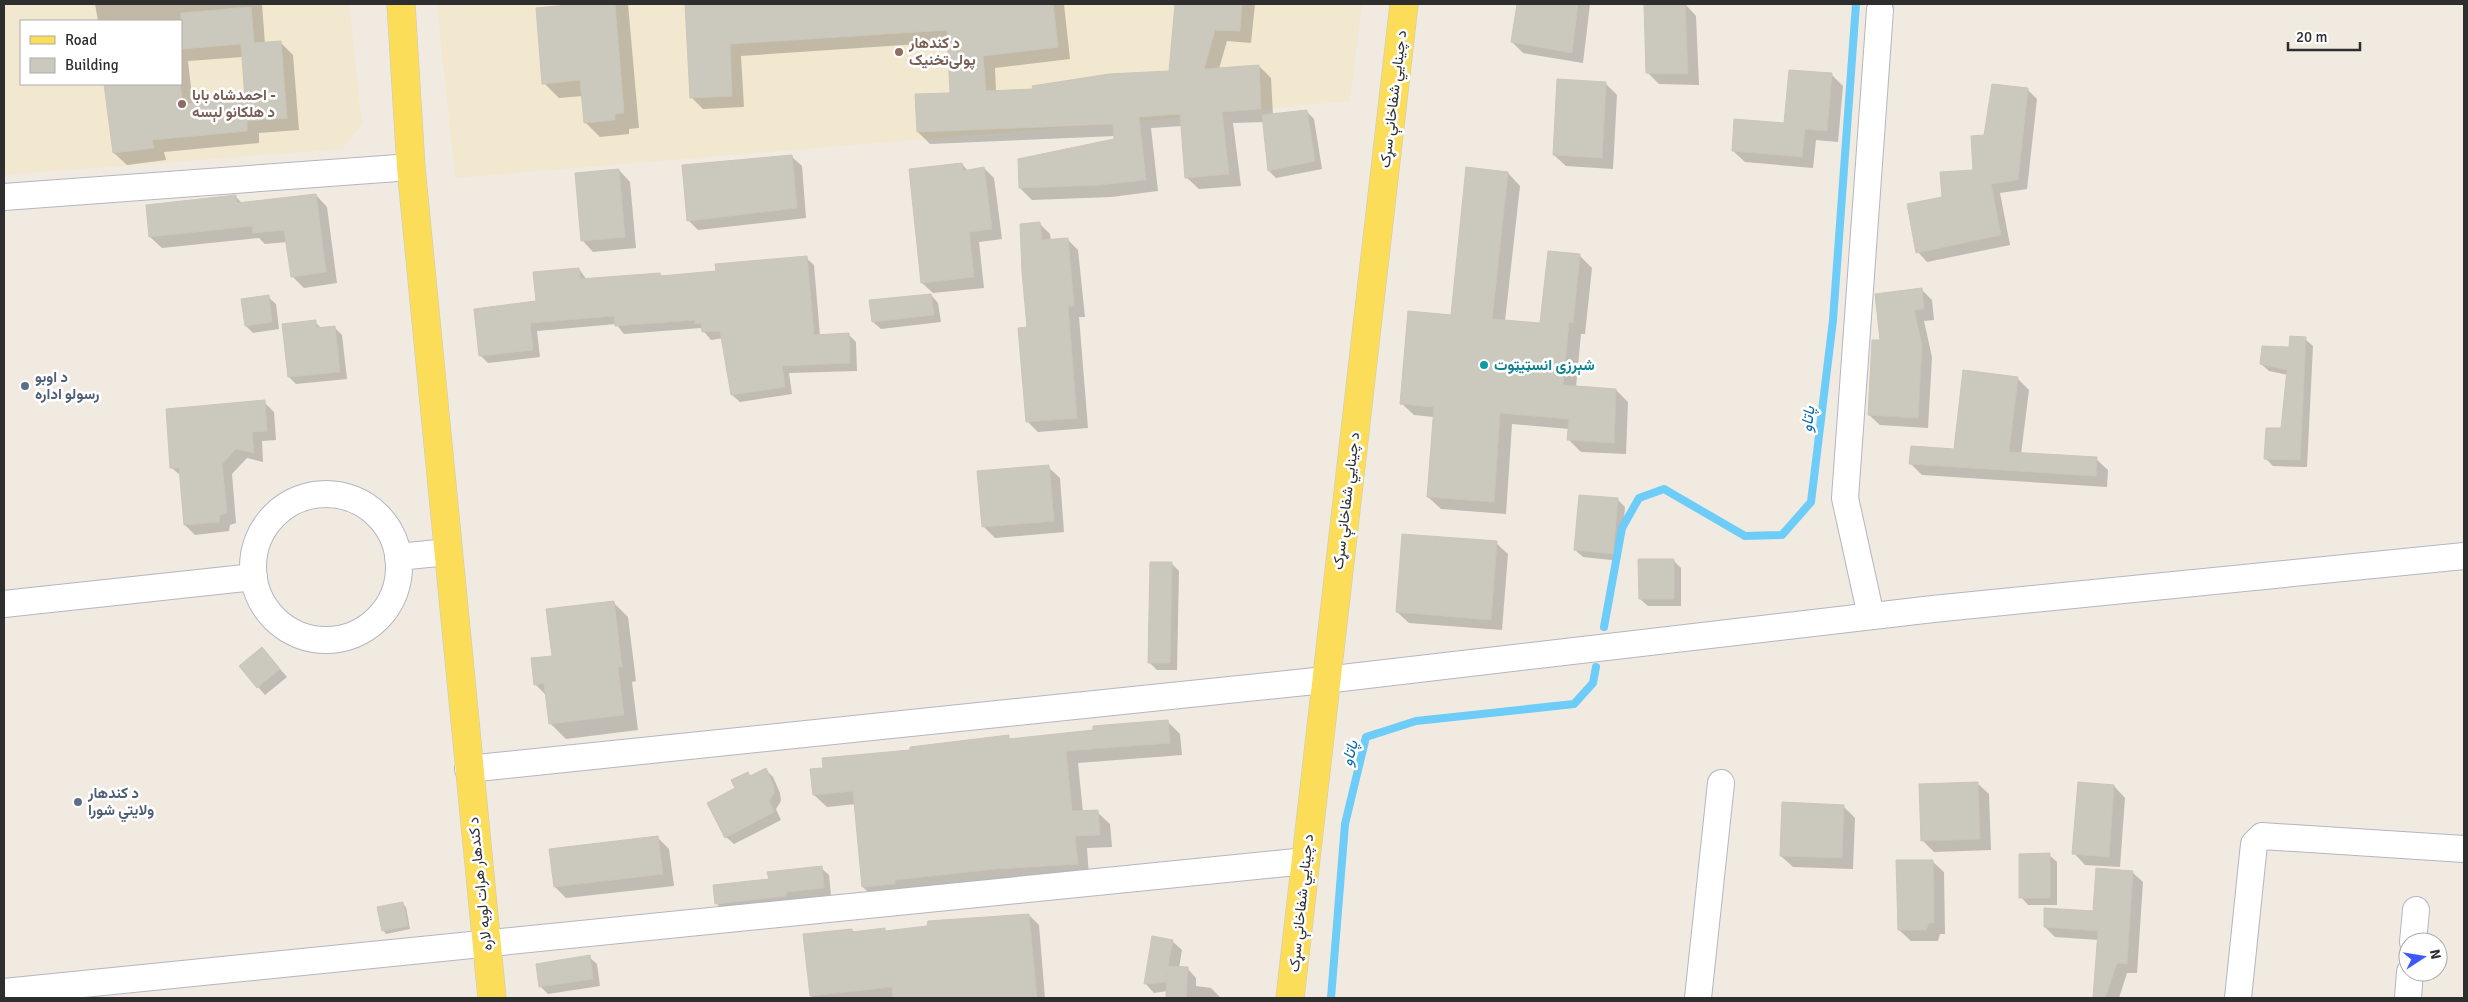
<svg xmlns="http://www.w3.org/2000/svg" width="2468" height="1002" viewBox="0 0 2468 1002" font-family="Signika,Vazirmatn,sans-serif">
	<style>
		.education { fill: #f2e8cf; fill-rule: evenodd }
		.shadow { fill: #0003; fill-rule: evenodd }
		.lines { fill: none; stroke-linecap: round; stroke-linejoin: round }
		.stream { stroke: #6dccf8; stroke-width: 8 }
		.building { fill: #cbc8be; stroke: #ccc6b9 }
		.minor-casing { stroke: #b4b5c2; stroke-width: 28 }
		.major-casing { stroke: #c9c9c9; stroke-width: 29 }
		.minor { stroke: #fff; stroke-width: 26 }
		.major { stroke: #fbdd5a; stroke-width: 28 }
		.education-dot { fill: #8d6e63; stroke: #fff; stroke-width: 2 }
		.culture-dot { fill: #0f9aa8; stroke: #fff; stroke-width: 2 }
		.service-dot { fill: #5c6f8a; stroke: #fff; stroke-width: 2 }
		.labels { text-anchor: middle; stroke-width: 5; stroke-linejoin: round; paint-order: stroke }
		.education-label { font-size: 15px; font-weight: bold; fill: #785e54; stroke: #fff; text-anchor: start }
		.street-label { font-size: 15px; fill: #2e2e2e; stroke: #fff }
		.culture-label { font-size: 15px; font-weight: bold; fill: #0d838f; stroke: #fff; text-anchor: start }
		.service-label { font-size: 15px; font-weight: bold; fill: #4e5e75; stroke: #fff; text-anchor: start }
		.water-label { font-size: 16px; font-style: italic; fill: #046aac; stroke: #fff }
	</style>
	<rect width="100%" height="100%" fill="#f0eae0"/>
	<g class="education">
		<path d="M4,4H349L362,124L342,149L4,175ZM21,21H181V84H21Z"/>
		<polygon points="437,4 1362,4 1350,101 1140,121 455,178"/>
	</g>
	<g class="shadow">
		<path d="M95,4H262L265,44L280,42L293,55L299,130L259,133V143L164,152L166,160L127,165L114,153L106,84H181V21H98ZM243,57L247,100L193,105L188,61Z"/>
		<polygon points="573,4 628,4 639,128 629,129 629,134 600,137 585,122 583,96 559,98 544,83"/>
		<polygon points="687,4 1064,4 1070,59 995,68 996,92 1034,91 1171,72 1176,4 1255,4 1251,43 1227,41 1219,69 1259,66 1271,78 1273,115 1306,111 1314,119 1322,169 1276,178 1269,171 1264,122 1233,123 1241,186 1199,189 1186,177 1182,126 1151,128 1158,191 1111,197 1032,200 1020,188 1116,140 1115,136 930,144 918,132 952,94 949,42 741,56 744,107 703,109 691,97"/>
		<polygon points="1518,4 1590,4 1583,63 1523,53 1512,42"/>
		<polygon points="1685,4 1696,16 1699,85 1659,84 1647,72"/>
		<polygon points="1832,75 1843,86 1838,142 1816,140 1813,168 1745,162 1733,151 1785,124"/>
		<polygon points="1606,84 1617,95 1613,169 1566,166 1554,155"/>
		<polygon points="2028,90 2037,99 2027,189 2000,193 2010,245 1927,262 1918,252 1943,198 1974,171 1985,136"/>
		<polygon points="792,157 802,166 806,218 698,230 688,220"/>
		<polygon points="962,164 968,171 984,168 994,178 1002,239 979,242 984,288 933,293 922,283"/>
		<polygon points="619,170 630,182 636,248 593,252 582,240"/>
		<polygon points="1508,173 1520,186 1505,321 1541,324 1580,256 1592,268 1585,334 1581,334 1576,387 1616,390 1628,402 1626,454 1581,452 1569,440 1569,429 1512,424 1506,514 1441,509 1428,497 1434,417 1414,415 1401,403 1453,316"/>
		<polygon points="316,195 327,207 337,283 304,288 292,276 287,242 265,244 259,238 162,248 150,237 236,197 243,204"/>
		<polygon points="1039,223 1050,234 1051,241 1067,239 1078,250 1085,317 1079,317 1088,428 1038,432 1027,421 1029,329"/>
		<polygon points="806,258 814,265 820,336 848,334 856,342 857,371 789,373 792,394 740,402 732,395 723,338 711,340 701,328 624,334 616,324 537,331 540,357 488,363 480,355 537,302 579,269 587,280 660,274 662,277 717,272"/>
		<polygon points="1921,289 1932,300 1934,320 1924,321 1932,357 1928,428 1880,425 1869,415 1882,342"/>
		<polygon points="931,295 938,303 941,322 881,329 873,322"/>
		<polygon points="268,297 276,304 279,329 253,333 246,326"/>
		<polygon points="315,322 322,329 334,327 342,335 347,379 296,384 289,377"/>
		<polygon points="2305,339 2313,346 2307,467 2273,466 2265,458 2282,430 2288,375 2269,371 2261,364"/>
		<polygon points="2018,379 2029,390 2021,454 2096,459 2108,470 2107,487 1922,475 1911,464 1955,450"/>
		<polygon points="264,402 274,412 276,440 262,441 263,462 247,458 232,474 236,523 230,525 229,531 195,535 185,525 181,476 172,468"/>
		<polygon points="1048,467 1060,478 1064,532 995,538 984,527"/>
		<polygon points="1617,499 1625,507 1620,561 1583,557 1575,550"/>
		<polygon points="1496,543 1508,554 1502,630 1409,623 1397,612"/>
		<polygon points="1673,560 1681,568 1681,606 1648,606 1640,599"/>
		<polygon points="1172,564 1179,571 1177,670 1157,670 1149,662"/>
		<polygon points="613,602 628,617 636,681 632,682 638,730 566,739 551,724 547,696 535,684 554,657"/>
		<polygon points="269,656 287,677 265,695 240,666"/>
		<polygon points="1168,722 1180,734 1182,755 1078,763 1083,812 1097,812 1110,824 1112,847 1087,848 1089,876 875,899 863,887 856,804 827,807 814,795 911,751 1008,737 1011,740"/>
		<polygon points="765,769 773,777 780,793 781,801 776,809 781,820 734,844 726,837 737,789 748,773 752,777"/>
		<polygon points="1977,783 1989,794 1991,850 1934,852 1923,841"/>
		<polygon points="2114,786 2125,798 2120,867 2085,865 2074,853"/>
		<polygon points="1843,806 1855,818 1853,869 1793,867 1781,856"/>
		<polygon points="658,838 669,849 674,886 566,898 555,887"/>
		<polygon points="2049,855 2057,862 2057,905 2028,905 2021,897"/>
		<polygon points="1932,861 1944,872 1945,934 1940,934 1938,941 1911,941 1899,930"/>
		<polygon points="821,868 829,875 831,895 724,911 716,903 770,880"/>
		<polygon points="2132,872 2143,882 2137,973 2127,973 2119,998 2094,998 2098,940 2055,937 2045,927 2094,913"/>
		<polygon points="402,904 406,907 410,929 386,934 383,930"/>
		<polygon points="1029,915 1039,925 1045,998 813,998 811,996 852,930 855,933 885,930 887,932"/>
		<polygon points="1172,941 1182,950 1179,968 1187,968 1196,978 1196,986 1211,988 1221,998 1167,998 1167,991 1154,993 1145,983"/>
		<polygon points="589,957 597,964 600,986 548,994 540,986"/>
	</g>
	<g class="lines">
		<g class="stream">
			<polyline points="1604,627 1622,528 1639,498 1664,489 1745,536 1782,535 1811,502 1833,320 1856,4"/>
			<polyline points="1331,998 1345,824 1366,737 1416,721 1574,704 1593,683 1596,667"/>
		</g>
	</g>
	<g class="building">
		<polygon points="580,4 615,4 624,113 615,114 615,120 584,123 580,80 542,84 536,8"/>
		<polygon points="685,4 1053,4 1058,47 983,56 986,91 1033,89 1032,86 1109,74 1169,71 1175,4 1242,4 1240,31 1215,30 1204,69 1259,65 1261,109 1222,112 1229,174 1185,178 1180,114 1139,117 1146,180 1099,185 1019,188 1018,159 1114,139 1113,124 917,132 915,94 950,93 947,30 730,44 732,96 690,98"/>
		<polygon points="1517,4 1578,4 1572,53 1511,42"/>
		<polygon points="1685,4 1688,74 1646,73 1644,5"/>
		<polygon points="251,7 254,43 281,41 287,118 247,121 247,131 152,140 154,148 113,153 104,84 180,84 183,104 245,99 241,44 181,49 181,13"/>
		<polygon points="1789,70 1832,73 1827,131 1805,129 1802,157 1732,151 1734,119 1784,123"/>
		<polygon points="1557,79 1606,82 1602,158 1553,155"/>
		<polygon points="1992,84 2028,88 2018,180 1991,184 2001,235 1916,253 1907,204 1942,197 1940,172 1973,170 1971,136 1984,135"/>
		<polygon points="1307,110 1315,161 1268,171 1262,115"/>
		<polygon points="792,155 797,208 687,221 682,165"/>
		<polygon points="962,163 963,171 984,167 992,229 969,232 974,277 921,283 909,169"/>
		<polygon points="1466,167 1508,172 1492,319 1540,323 1548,251 1580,254 1573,323 1569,322 1563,385 1616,389 1614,443 1567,440 1569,419 1500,413 1494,502 1427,497 1434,407 1400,404 1408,311 1451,315"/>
		<polygon points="619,169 625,237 581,241 575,173"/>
		<polygon points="316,194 326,272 291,277 284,230 253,233 252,226 149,237 146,205 236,195 237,203"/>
		<polygon points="1040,222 1042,240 1068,238 1074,306 1068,306 1077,418 1026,422 1018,328 1027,327 1022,272 1020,224"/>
		<polygon points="807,256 814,335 849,333 850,363 782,366 785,387 731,395 720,331 702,332 701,323 695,324 695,320 615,326 614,316 530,323 533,350 479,356 474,309 536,301 533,272 579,268 580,279 660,273 660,276 716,271 715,264"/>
		<polygon points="1922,288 1924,309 1914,310 1922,345 1918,418 1868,415 1872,340 1880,340 1875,294"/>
		<polygon points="931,294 934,315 872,322 869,300"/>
		<polygon points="269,295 272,322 245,326 241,299"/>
		<polygon points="316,320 316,328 335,326 340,372 288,377 282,324"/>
		<polygon points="2290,336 2306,337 2300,460 2264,459 2266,428 2281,428 2287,370 2260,364 2262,346 2289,347"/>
		<polygon points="1963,370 2018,377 2009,452 2097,457 2096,476 1909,464 1911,446 1954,449"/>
		<polygon points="265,400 267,431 252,432 254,453 236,449 222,464 227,513 220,515 219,522 184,525 179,468 170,468 166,409"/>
		<polygon points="1049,465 1054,521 982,527 977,471"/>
		<polygon points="1579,495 1618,498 1613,554 1574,550"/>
		<polygon points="1402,534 1497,541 1491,620 1396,612"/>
		<polygon points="1638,559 1674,559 1674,599 1639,599"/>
		<polygon points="1150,562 1172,562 1170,663 1148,663"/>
		<polygon points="614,601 622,667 618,667 624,715 549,724 544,683 534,685 531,658 552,656 546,609"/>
		<polygon points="262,647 280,669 257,688 239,666"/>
		<polygon points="1168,720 1170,743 1066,751 1072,811 1098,810 1100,835 1075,836 1078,864 996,869 895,880 895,884 862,887 853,791 813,795 810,769 823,768 822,758 910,750 910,747 1009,735 1009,739 1093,730 1093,726"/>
		<polygon points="766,768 773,784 774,793 769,801 774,812 725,838 707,803 735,788 731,780 748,772 750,776"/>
		<polygon points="1978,782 1980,839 1921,841 1919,784"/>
		<polygon points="2078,782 2114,785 2109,857 2072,854"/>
		<polygon points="1782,802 1844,805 1842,858 1780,856"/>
		<polygon points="658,836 663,874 554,887 549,849"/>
		<polygon points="2050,853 2050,898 2019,898 2019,854"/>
		<polygon points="1896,860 1933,860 1934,923 1929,923 1926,930 1898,930"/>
		<polygon points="822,866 824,888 786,892 786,896 715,904 713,885 769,879 767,872"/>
		<polygon points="2096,868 2133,871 2127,964 2117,963 2105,998 2093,998 2098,931 2044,927 2044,908 2093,911"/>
		<polygon points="403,902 408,926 382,931 377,907"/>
		<polygon points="1029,914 1037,998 893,998 892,987 810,996 803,934 852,929 852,932 885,928 885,931 927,926 928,921"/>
		<polygon points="1152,936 1173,940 1168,966 1188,967 1186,998 1166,998 1167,973 1166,982 1144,984"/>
		<polygon points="590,955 593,979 539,987 536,964"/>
	</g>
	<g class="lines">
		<defs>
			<g id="minor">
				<polyline points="4,197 411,167"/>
				<circle cx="326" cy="567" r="73"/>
				<polyline points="398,557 448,552"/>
				<polyline points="4,604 254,577"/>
				<polyline points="1871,616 1845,498 1880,10"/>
				<polyline points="468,769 1325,680 1933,609 2464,556"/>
				<polyline points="2413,942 2416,910"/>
				<polyline points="4,992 1306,861"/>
				<polyline points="1698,998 1721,783"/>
				<polyline points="2238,998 2254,844 2262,836 2464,849"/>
				<polyline points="2408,998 2410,972"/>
			</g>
			<g id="major">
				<polyline points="401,4 411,167 492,998"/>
				<polyline points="1290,998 1404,4"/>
			</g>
		</defs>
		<use href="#minor" class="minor-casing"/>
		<use href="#major" class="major-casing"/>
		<use href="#minor" class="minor"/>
		<use href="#major" class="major"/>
	</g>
	<g class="education-dot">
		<circle cx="899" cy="52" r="5"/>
		<circle cx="182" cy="104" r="5"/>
	</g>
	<circle class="culture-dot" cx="1484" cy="365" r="5"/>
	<g class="service-dot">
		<circle cx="25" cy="386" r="5"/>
		<circle cx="78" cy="802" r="5"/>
	</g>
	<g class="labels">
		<g class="education-label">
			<text x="909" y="48">د کندهار<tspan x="909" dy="17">پولی‌تخنیک</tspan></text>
			<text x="192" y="100">احمدشاه بابا -<tspan x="192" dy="17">د هلکانو لېسه</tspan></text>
		</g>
		<g class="street-label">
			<text transform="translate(1393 99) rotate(-83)" y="5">د چينايي شفاخانې سړک</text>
			<text transform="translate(1346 501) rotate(-83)" y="5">د چينايي شفاخانې سړک</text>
			<text transform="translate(480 884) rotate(-96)" y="5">د کندهار هرات لویه لاره</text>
			<text transform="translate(1301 903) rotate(-84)" y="5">د چينايي شفاخانې سړک</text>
		</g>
		<g class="culture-label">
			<text x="1494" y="370">شېرزی انسټيټوت</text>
		</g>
		<g class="service-label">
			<text x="35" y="382">د اوبو<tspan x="35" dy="17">رسولو اداره</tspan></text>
			<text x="88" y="798">د کندهار<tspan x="88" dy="17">ولايتي شورا</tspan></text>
		</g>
		<g class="water-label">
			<text transform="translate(1807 419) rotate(-83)" y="6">پاتاو</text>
			<text transform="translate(1349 753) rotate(-75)" y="6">پاتاو</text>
		</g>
	</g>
	<rect width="2468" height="1002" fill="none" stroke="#2e2e2e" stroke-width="10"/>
	<rect x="20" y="20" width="162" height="65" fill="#ffffff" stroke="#ababab"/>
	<rect x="30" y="36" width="25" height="8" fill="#fbdd5a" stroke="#ababab"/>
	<text x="65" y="45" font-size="15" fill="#2e2e2e">Road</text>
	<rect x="30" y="58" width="25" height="15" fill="#cbc8be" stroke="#ababab"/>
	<text x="65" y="70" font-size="15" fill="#2e2e2e">Building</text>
	<g transform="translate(2423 957) rotate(78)"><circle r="24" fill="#ffffff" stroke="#ababab"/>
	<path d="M0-4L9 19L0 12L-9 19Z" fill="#3e58ff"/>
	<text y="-8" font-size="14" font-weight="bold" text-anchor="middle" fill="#2e2e2e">N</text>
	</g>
	<path d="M2288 42v8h72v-8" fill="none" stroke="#2e2e2e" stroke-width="2.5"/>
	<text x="2296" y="42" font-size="15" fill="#2e2e2e" stroke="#ffffff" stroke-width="4" paint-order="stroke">20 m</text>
</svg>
